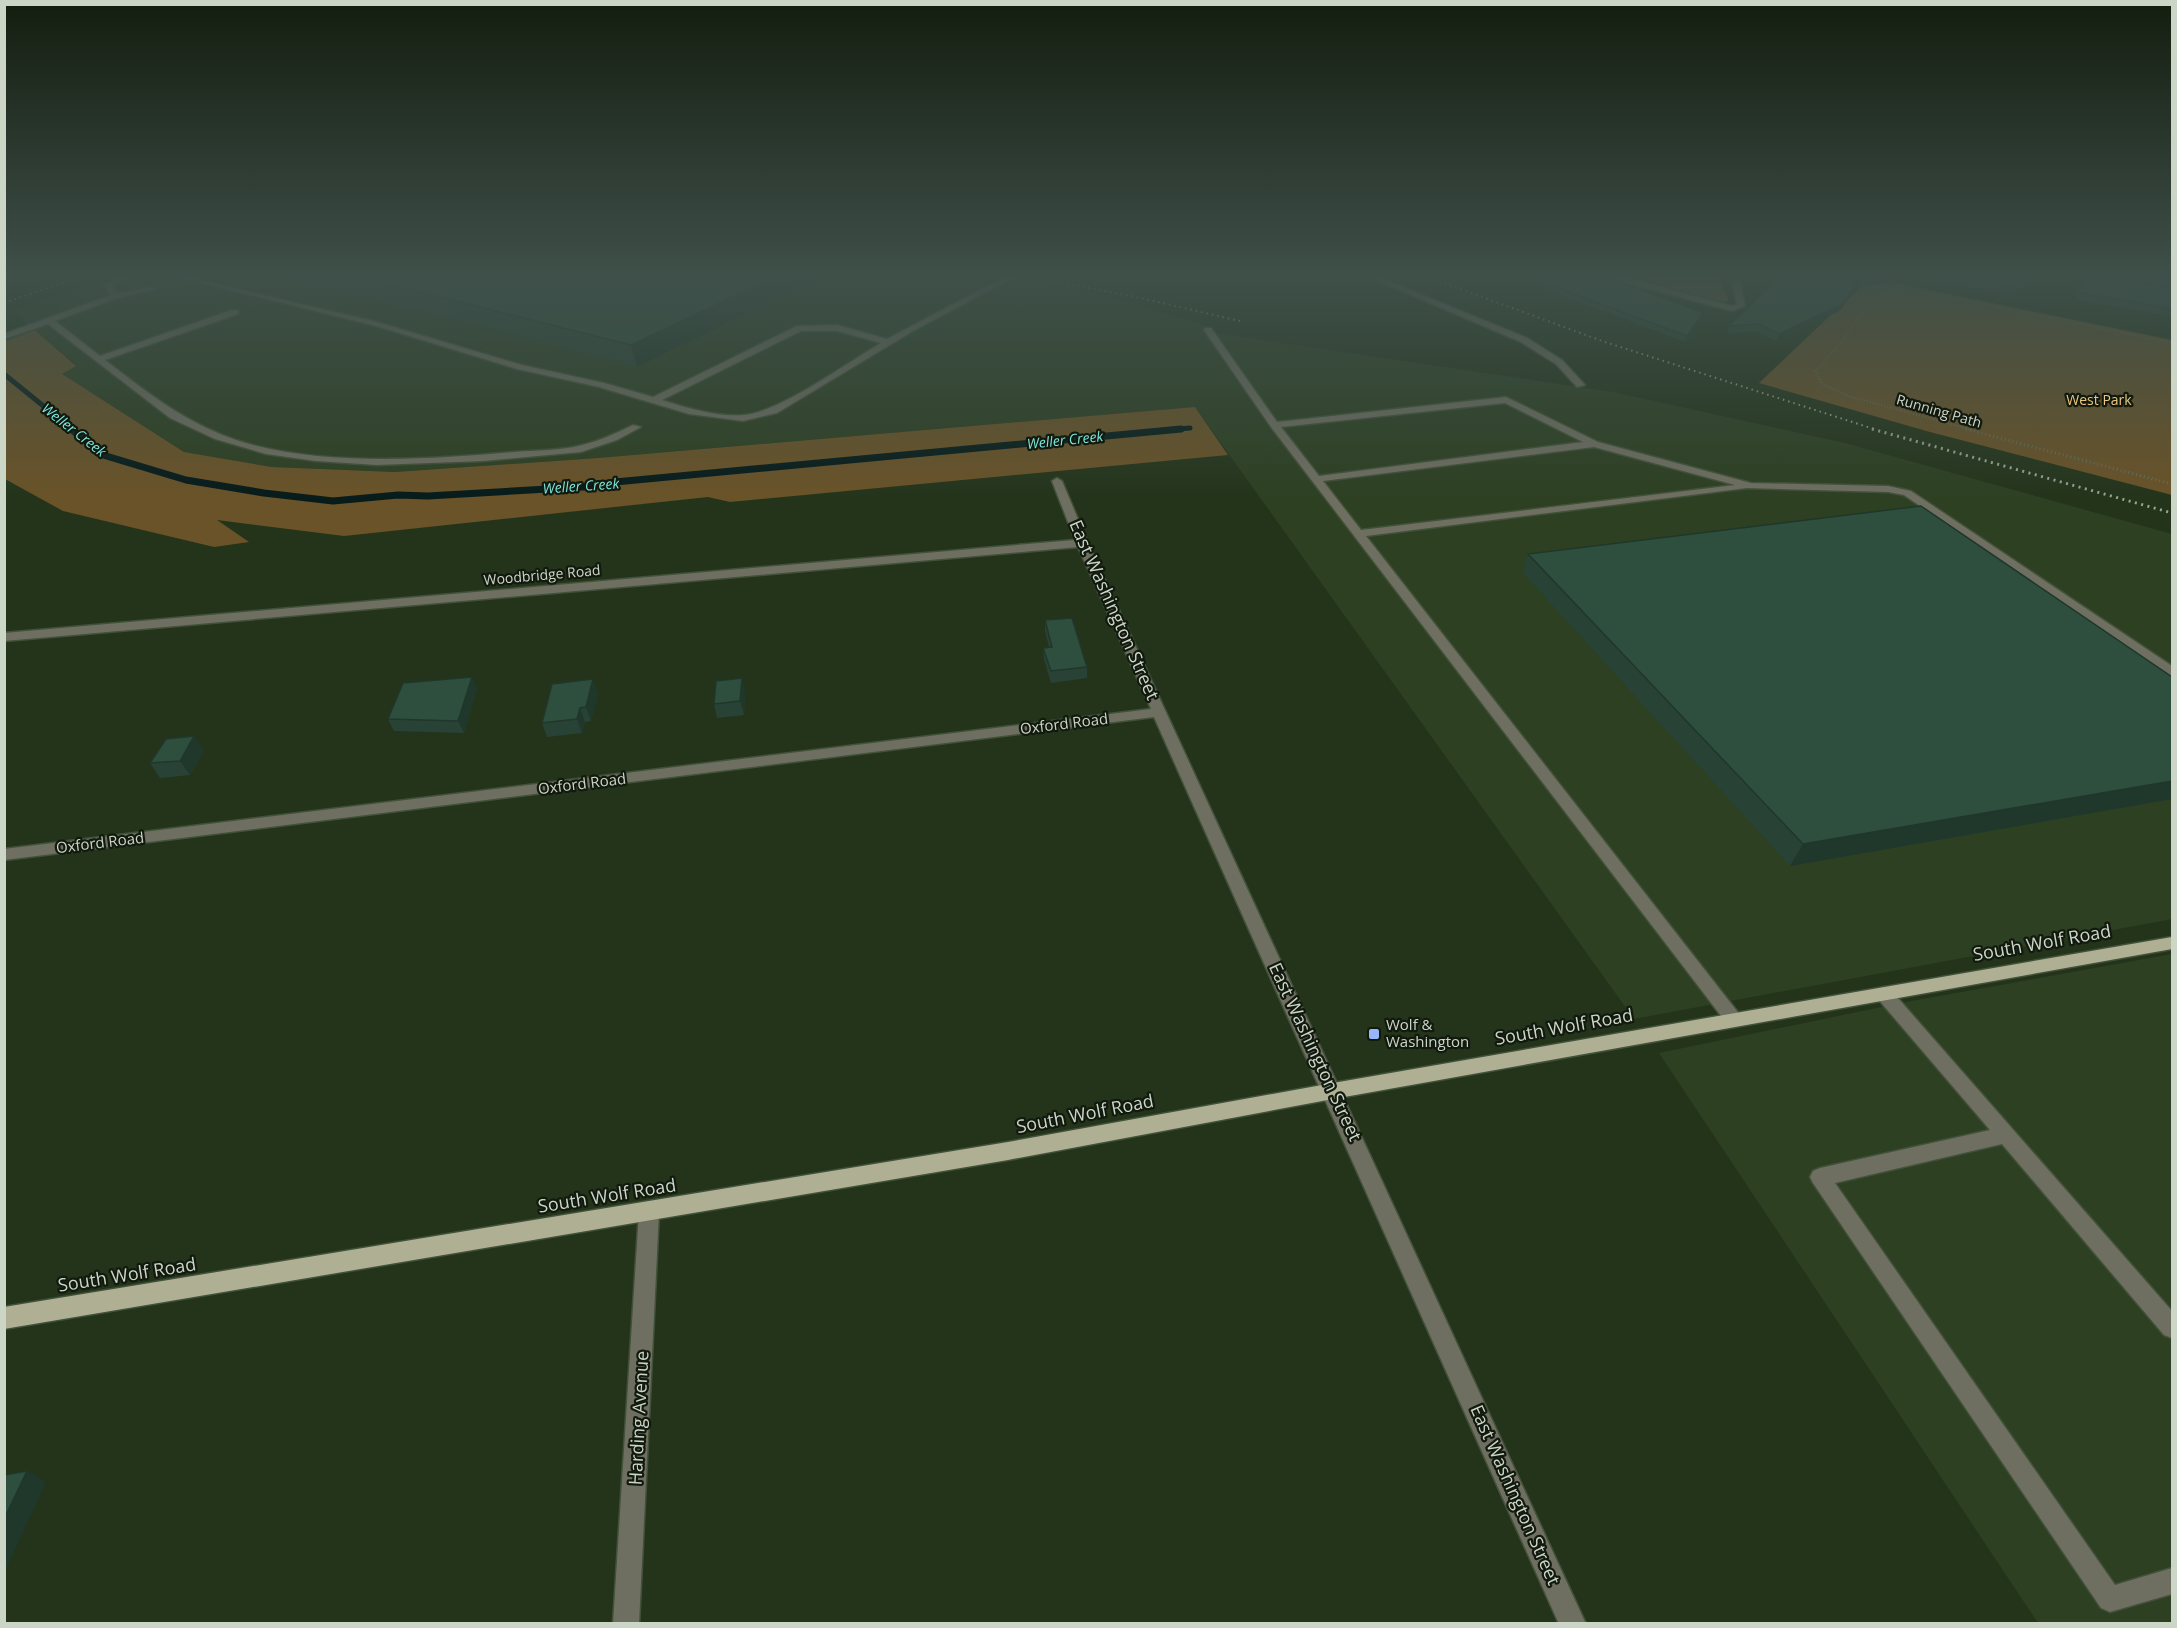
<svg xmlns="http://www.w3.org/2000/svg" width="2177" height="1628" viewBox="0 0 2177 1628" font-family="'Open Sans',sans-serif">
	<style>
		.built { fill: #2d4022 }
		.green { fill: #6a5328 }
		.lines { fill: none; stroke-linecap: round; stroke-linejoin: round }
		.stream-far1 { stroke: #061b1a; stroke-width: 5 }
		.stream { stroke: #061b1a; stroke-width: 7 }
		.minor-casing { stroke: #42513a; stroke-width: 3 }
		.major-casing { stroke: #42513a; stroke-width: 3 }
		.path-far1 { stroke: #63715c; stroke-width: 2; stroke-dasharray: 1 2; stroke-linecap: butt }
		.path { stroke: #63715c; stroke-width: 3; stroke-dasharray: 1 3; stroke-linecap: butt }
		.minor { fill: #6f6f61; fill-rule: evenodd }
		.major { fill: #afb093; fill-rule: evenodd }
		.rail-far1 { stroke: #99a593; stroke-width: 2; stroke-dasharray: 1.5 4; stroke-linecap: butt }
		.rail { stroke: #99a593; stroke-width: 3; stroke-dasharray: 2 4.5; stroke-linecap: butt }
		.wall { fill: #284335 }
		.shaded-wall { fill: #20372b }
		.building { fill: #2e4e3e; stroke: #20372b; stroke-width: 1.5 }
		.poi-dot { fill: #99b5fd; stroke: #12190e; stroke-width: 2 }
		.labels { text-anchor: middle; stroke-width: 4.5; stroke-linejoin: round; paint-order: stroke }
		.far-park-label { font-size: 14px; fill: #edc67f; stroke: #12190e }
		.far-street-label { font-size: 14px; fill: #ccd6c7; stroke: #12190e }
		.far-water-label { font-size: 14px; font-style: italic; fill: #7de6dd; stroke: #12190e }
		.street-label { font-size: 15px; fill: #ccd6c7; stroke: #12190e }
		.poi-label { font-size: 15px; fill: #ccd6c7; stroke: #12190e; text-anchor: start }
		.near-street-label { font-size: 18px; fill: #ccd6c7; stroke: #12190e }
	</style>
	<rect width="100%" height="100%" fill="#24341b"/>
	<g class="built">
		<polygon points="118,274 1032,274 1207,326 1215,333 1613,392 1845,443 2172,534 2172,919 1634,1019 1195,407 598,458 395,472 272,467 184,452 61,374 76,365 13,311"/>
		<polygon points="2172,954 2172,1623 2038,1623 1659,1053 1906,1002"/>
	</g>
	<g class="green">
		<polygon points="1625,274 1722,274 1721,284 1729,300 1726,302 1714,301"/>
		<polygon points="1870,278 2172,340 2172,495 1930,432 1759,383"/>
		<polygon points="35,330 76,366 62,374 184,452 272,467 395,472 598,458 1195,407 1228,455 730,502 708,497 344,536 217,520 249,542 214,547 63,511 5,479 5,341"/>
	</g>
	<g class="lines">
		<g class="stream-far1">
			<polyline points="4,374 73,430"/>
			<polyline points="1165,430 1190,428"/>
		</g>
		<polyline class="stream" points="71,429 103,455 186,480 264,493 333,501 398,495 428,496 583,487 615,482 1181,429"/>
		<defs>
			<g id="minor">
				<path d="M126,274H135L112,286L118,293L152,287L156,289L118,298L55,321L100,356L232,310H238V314L105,360C143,389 175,415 220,434C302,468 426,460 514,452C536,450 561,451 582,445C600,441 616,433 633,425L641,427L617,440L581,452L483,461L377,465L316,461L266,454L215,439L170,418L48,324L4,339V334L111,295L103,285Z"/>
				<path d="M164,274H175L377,322L522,365L604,383L653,397L797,326L837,325L887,339L1010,274L1017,276L913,331L777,413L743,421L689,414L599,387L517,369L376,326ZM801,331H837L881,343C848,362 779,413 743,415C717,417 687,408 662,400Z"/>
				<polygon points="1362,274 1371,274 1527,338 1562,360 1585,385 1577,387 1556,364 1521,342"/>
				<polygon points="1610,274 1618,274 1621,276 1732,306 1737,305 1732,281 1734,274 1741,274 1740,281 1745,306 1732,311 1615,280"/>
				<polygon points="2064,274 2080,274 2106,279 2102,281"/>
				<path d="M1205,328H1211L1277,422L1506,397L1598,442L1751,483L1888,486L1911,491L2172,666V676L2167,675L1904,495L1888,492L1747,488L1366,536L1740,1015L1743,1020L1740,1025L1734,1027L1728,1025L1271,427L1204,330ZM1505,403L1583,442L1319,476L1281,427ZM1594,447L1735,485L1361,530L1323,481Z"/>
				<polygon points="1057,478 1062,481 1088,543 1586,1624 1559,1624 1154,717 4,860 4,849 1151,709 1078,547 4,641 4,633 1075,540 1052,481"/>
				<polygon points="1884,987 1890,989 2172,1311 2172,1338 2164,1335 2002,1144 1835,1183 2115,1585 2172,1568 2172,1594 2110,1612 2101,1608 1813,1183 1810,1177 1813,1171 1820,1168 1990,1130 1878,999 1875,994 1878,989"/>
				<polygon points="649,1203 656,1205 659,1212 639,1624 613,1624 639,1212 642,1205"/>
			</g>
			<g id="major">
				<polygon points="9,274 20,274 4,279 4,275"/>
				<polygon points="2172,937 2172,949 1333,1099 1008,1160 4,1329 4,1307 1008,1142 1333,1083"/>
			</g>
		</defs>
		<use href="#minor" class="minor-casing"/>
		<use href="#major" class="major-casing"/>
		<polyline class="path-far1" points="1972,430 1848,396 1821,383 1816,371 1841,343 1860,314 1877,296 1896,291 1923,293 1982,304 2172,343"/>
		<polyline class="path" points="1966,429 2172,484"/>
		<use href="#minor" class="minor"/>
		<use href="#major" class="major"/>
		<g class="rail-far1">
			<polyline points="1018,274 1145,299 1244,322"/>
			<polyline points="1419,274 1605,342 1877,430"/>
			<polyline points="4,303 88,274"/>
		</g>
		<polyline class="rail" points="1872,429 2172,513"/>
	</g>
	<g class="wall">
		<polygon points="277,274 827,274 637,367"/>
		<polygon points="1529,274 1600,274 1701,318 1685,342 1549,290"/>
		<polygon points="1783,274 2029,274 2022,289 2015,288 2012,294 1922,279 1854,287 1841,310 1776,341 1756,332 1727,333 1729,326"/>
		<polygon points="2085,274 2172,274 2172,288 2108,277 2172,289 2172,317 2074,299 2081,279"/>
		<polygon points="1528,554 2172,677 2172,799 1790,866 1523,573"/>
		<polygon points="1045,620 1087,667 1087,678 1051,683 1044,659 1043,648 1049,647 1045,631"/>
		<polygon points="477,688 464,733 394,731 388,719"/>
		<polygon points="745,692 744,715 717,718 714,704"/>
		<polygon points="598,693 591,721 585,722 582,733 547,737 542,723"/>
		<polygon points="204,751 190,775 160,778 150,763"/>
	</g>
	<g class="shaded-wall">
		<polygon points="781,274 827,274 637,367 631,345"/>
		<polygon points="1911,274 1924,274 1922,279 1854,287 1841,310 1776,341 1779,334 1857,280"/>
		<polygon points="1703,313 1701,318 1685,342 1687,336"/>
		<polygon points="472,677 477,688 464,733 458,721"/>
		<polygon points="742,678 745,692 744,715 740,701"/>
		<polygon points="593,679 598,693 591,721 586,707"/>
		<polygon points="580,708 585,722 582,733 577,719"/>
		<polygon points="194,736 204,751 190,775 180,761"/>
		<polygon points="2172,781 2172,799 1790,866 1803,844"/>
		<polygon points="27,1471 46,1482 4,1573 4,1519"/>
	</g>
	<g class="building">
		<polygon points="348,274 781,274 631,345"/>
		<polygon points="1536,274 1600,274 1703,313 1687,336 1550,285"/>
		<polygon points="1783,274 1911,274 1857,280 1844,303 1779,334 1759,324 1729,326"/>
		<polygon points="1935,274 2029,274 2025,282 2019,281 2016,287"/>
		<polygon points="2085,274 2090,274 2172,289 2172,309 2078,292"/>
		<polygon points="2133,274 2172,274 2172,280"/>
		<polygon points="1921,506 2172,677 2172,781 1803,844 1528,554"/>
		<polygon points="1072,618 1087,667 1051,671 1043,648 1052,647 1045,620"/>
		<polygon points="472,677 458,721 388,719 403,683"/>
		<polygon points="742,678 740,701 714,704 716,681"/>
		<polygon points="593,679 586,707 580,708 577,719 542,723 552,684"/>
		<polygon points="194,736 180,761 150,763 166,739"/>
		<polygon points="27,1471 4,1519 4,1475"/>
	</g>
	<linearGradient id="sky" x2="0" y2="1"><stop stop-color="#141d0f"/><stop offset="0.55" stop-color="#3f504a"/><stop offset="1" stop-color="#3f504a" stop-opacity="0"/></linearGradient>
	<rect width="2177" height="501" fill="url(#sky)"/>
	<rect class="poi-dot" x="1368" y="1028" width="12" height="12" rx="3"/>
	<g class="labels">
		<g class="far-park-label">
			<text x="2099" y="405">West Park</text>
		</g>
		<g class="far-street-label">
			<text transform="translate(1939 411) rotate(16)" y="5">Running Path</text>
			<text transform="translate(542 575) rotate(-5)" y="5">Woodbridge Road</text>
		</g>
		<g class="far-water-label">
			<text transform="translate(74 430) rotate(38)" y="5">Weller Creek</text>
			<text transform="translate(1065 440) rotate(-6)" y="5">Weller Creek</text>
			<text transform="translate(581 486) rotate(-4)" y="5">Weller Creek</text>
		</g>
		<g class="street-label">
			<text transform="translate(1064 724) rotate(-7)" y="5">Oxford Road</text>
			<text transform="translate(582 784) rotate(-7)" y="5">Oxford Road</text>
			<text transform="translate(100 843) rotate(-7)" y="5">Oxford Road</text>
		</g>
		<g class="poi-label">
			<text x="1386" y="1030">Wolf &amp;<tspan x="1386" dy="17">Washington</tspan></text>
		</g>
		<g class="near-street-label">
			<text transform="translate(1114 610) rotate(66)" y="6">East Washington Street</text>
			<text transform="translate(2042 943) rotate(-10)" y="6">South Wolf Road</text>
			<text transform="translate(1564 1027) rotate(-10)" y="6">South Wolf Road</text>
			<text transform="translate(1315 1052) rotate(65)" y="6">East Washington Street</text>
			<text transform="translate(1085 1114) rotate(-11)" y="6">South Wolf Road</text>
			<text transform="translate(607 1196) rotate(-9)" y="6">South Wolf Road</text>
			<text transform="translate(127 1275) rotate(-9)" y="6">South Wolf Road</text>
			<text transform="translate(639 1418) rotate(-87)" y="6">Harding Avenue</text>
			<text transform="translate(1515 1495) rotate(66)" y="6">East Washington Street</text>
		</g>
	</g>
	<rect width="2177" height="1628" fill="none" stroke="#ccd6c7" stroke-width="12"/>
</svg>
